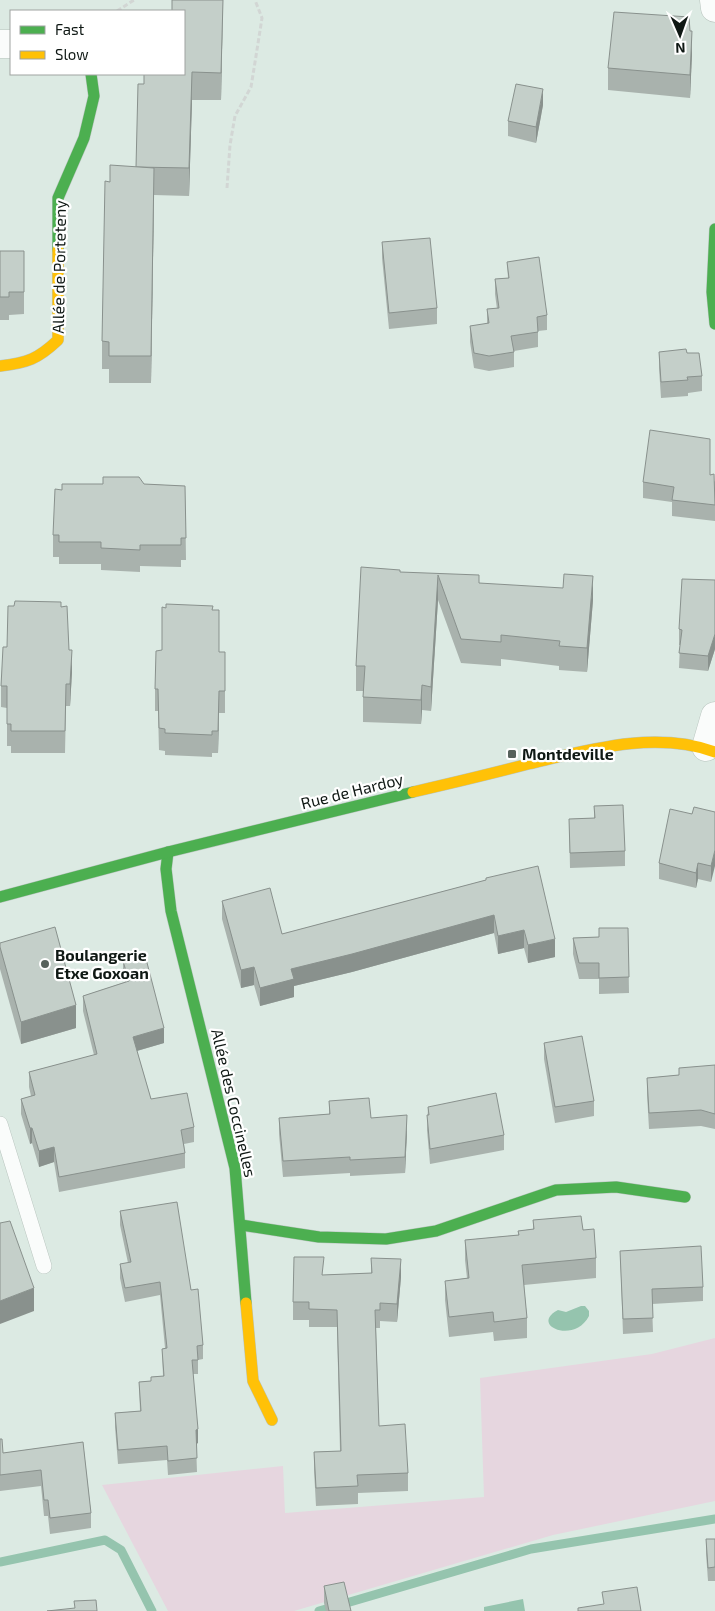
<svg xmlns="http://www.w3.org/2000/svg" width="715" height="1611" viewBox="0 0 715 1611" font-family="'Exo 2',sans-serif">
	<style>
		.green { fill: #e6d6df }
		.water { fill: #95c4ae }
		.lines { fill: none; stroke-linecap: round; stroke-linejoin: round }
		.stream { stroke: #95c4ae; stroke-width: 9 }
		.lane-casing { stroke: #b8c4be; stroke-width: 16 }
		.street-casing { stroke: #b8c4be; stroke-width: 29 }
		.fast-casing { stroke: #b8c4be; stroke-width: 12 }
		.slow-casing { stroke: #b8c4be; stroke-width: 12 }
		.path { stroke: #d2d6d4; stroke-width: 3; stroke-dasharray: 5 2.5; stroke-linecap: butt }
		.lane { stroke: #fafcfb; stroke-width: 15 }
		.street { stroke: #fafcfb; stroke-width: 28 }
		.fast { stroke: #4caf50; stroke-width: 11 }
		.slow { stroke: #ffc107; stroke-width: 11 }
		.wall { fill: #a9b2ad }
		.shaded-wall { fill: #89918d }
		.building { fill: #c4cfc9; stroke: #89918d }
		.poi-dot { fill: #57625c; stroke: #fff; stroke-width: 2 }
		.labels { text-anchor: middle; stroke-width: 4.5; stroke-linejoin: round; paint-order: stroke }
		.street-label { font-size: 16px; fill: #0f1814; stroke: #fff }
		.poi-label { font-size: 16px; font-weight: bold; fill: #0f1814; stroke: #fff; text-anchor: start }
	</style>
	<rect width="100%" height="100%" fill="#dceae3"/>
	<polygon class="green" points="715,1338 715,1501 553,1535 294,1611 168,1611 102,1485 283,1466 285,1513 484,1497 480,1378 652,1354"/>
	<g class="water">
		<path d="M581,1306H585L589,1311V1316C574,1345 529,1325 558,1310L566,1312Z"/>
		<polygon points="523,1599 525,1611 484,1611 484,1607"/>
	</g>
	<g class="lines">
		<g class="stream">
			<polyline points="0,1562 105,1540 121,1550 152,1611"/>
			<polyline points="319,1611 531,1549 715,1519"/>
		</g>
		<defs>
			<polyline id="lane" points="0,1124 44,1266"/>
			<g id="street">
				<polyline points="714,0 715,8"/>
				<polyline points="0,44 11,44"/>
				<polyline points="706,747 715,716"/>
			</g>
			<g id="fast">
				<polyline points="715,229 712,292 715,324"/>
				<polyline points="58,250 58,198 84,138 94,96 91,74"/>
				<polyline points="168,852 166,869 171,911 235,1168 246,1303"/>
				<polyline points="0,897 168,852 413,792"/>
				<polyline points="241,1225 319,1237 386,1239 436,1231 556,1190 616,1187 685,1197"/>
			</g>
			<g id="slow">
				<path d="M0,366C27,363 38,359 58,340V250"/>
				<path d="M413,792C452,783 490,774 528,764C588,750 655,730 715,752"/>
				<polyline points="246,1303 253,1381 272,1420"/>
			</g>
		</defs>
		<use href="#lane" class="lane-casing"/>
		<use href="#street" class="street-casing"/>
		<use href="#fast" class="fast-casing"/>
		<use href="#slow" class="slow-casing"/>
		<g class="path">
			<polyline points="117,11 134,0"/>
			<polyline points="227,188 230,145 235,116 251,87 256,56 262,18 255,0"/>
		</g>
		<use href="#lane" class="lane"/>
		<use href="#street" class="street"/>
		<use href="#fast" class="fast"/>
		<use href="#slow" class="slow"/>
	</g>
	<g class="wall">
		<polygon points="223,0 221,100 192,100 189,196 154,195 151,383 109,383 109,369 102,369 102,341 110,182 136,167 144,84 184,74"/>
		<polygon points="692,54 690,98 608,90 608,68"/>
		<polygon points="543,105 536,143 508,136 508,121"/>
		<polygon points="382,242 437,308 437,324 389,329 382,258"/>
		<polygon points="0,251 24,251 24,314 9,315 9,320 0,320"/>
		<polygon points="507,262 547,315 547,330 538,331 538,347 514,351 514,367 489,371 474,368 470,342 470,326 487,324 487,309 497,309 495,294 495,279 508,278"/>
		<polygon points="659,352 687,353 702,376 702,391 688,393 688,396 661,398 659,368"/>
		<polygon points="710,475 715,482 715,521 672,516 672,502 643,498 643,482"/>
		<polygon points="144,484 185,486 186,560 181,560 181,567 140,566 140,572 101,570 101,564 59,564 59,557 53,557 53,535 62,490"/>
		<polygon points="400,572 479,583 593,600 587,672 559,670 559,666 501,659 501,666 461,663 438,600 431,711 422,710 421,724 363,722 363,691 356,691 356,666"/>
		<polygon points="715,580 715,649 708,671 679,668 680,645 679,645 679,629"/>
		<polygon points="61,607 69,650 72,672 70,706 66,706 65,753 11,753 11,746 7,746 7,708 1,707 1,686 7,647"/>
		<polygon points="213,610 219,652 225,652 225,713 219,713 218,753 212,753 212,757 165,755 165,751 159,750 158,711 155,711 155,689 162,650"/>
		<polygon points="594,806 625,851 625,866 570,868 569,819 594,818"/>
		<polygon points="715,812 711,882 698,879 696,888 659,879 659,863 692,814"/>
		<polygon points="486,880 555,957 528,963 524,948 498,954 494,933 352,972 294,986 294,997 260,1006 254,985 241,988 222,919 222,901 282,934"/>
		<polygon points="628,928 629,993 599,994 599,979 579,979 573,954 573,938 599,937"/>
		<polygon points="0,943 76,1028 21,1044 0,969"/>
		<polygon points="123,961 164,1043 137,1051 151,1099 194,1127 194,1142 184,1144 185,1153 185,1168 59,1192 54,1162 39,1167 32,1143 30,1144 21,1114 21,1099 31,1096 29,1087 29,1072 94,1055 83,1011 83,996 125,982 123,976"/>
		<polygon points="544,1043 594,1101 594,1116 555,1123 544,1059"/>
		<polygon points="715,1065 715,1129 701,1126 649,1129 647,1094 647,1078 679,1075"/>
		<polygon points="329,1101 371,1118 407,1131 405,1173 350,1176 350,1173 283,1177 279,1134 279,1118 329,1114"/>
		<polygon points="428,1107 504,1135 504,1150 430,1164 427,1130"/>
		<polygon points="120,1211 191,1290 203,1345 203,1359 198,1360 198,1374 193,1374 198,1443 196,1444 197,1472 168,1475 167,1460 118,1464 115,1427 115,1413 140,1411 139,1382 151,1381 151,1377 163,1376 162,1349 165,1348 160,1295 125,1302 120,1278 120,1264 128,1263 120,1225"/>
		<polygon points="533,1220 583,1230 596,1258 596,1278 524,1285 527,1318 527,1338 494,1341 493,1332 449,1337 445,1300 445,1281 467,1278 465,1260 465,1240 518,1235 518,1231 533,1229"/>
		<polygon points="620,1251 703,1287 703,1301 652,1304 653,1332 623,1334"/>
		<polygon points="371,1258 401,1277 397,1322 380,1321 380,1328 376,1328 379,1426 408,1473 408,1491 358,1493 358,1504 316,1506 314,1470 314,1452 340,1451 337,1327 309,1327 309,1320 293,1320 293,1302 324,1275 371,1273"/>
		<polygon points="0,1439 3,1453 83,1442 91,1513 91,1528 50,1534 48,1516 44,1516 41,1486 0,1491"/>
		<polygon points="706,1539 715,1539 715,1581 708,1581 706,1553"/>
		<polygon points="324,1586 351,1611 326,1611 324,1603"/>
	</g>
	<g class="shaded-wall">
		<polygon points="223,0 221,100 221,73"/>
		<polygon points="692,31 692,54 690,98 690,75"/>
		<polygon points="192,72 192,100 189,196 189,168"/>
		<polygon points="543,89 543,105 536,143 536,127"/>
		<polygon points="154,168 154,196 151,383 151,356"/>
		<polygon points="438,575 438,600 431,711 431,687"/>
		<polygon points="593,576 593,600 587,672 587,648"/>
		<polygon points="715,634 715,649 708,671 708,656"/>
		<polygon points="72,650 72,672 70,706 70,684"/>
		<polygon points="422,685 422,710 421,724 421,700"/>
		<polygon points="219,691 219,713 218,753 218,731"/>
		<polygon points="715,850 715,866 711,882 711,866"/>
		<polygon points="698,863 698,879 696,888 696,873"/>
		<polygon points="494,915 494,933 352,972 294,986 294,997 260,1006 260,988 291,969"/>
		<polygon points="524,930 524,948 498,954 498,936"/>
		<polygon points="555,939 555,957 528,963 528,945"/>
		<polygon points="254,967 254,985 241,988 241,970"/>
		<polygon points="76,1005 76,1028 21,1044 21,1022"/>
		<polygon points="164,1028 164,1043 133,1052 133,1037"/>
		<polygon points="407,1115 407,1131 405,1173 405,1157"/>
		<polygon points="30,1128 32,1128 32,1143 30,1144"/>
		<polygon points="54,1147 54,1162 39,1167 39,1151"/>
		<polygon points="401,1259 401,1277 397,1322 397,1304"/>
		<polygon points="34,1288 34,1311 0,1324 0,1301"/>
		<polygon points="198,1429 198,1443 196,1444 196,1430"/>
	</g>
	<g class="building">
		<polygon points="172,0 223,0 221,73 192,72 189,168 136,167 138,84 144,84 144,74 184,74 184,11 172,11"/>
		<polygon points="614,12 689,17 690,31 692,31 690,75 608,68"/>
		<polygon points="516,84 543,89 536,127 508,121"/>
		<polygon points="110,165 154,168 151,356 109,356 109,342 102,341 105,181 110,182"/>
		<polygon points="430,238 437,308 389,313 382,242"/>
		<polygon points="0,251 24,251 24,292 9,292 9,297 0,297"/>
		<polygon points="539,257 547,315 537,317 538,332 511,336 514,352 489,356 474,353 470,326 489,323 487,309 499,308 495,279 509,278 507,262"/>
		<polygon points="686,349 687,353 699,353 702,376 687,377 688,380 661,382 659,352"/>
		<polygon points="650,430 710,439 710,475 714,474 715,505 672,500 674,487 643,482"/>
		<polygon points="103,477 139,477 144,484 185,486 186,538 181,538 181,545 140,545 140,550 101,548 101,542 59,542 59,535 53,535 55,489 62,490 62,484 103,484"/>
		<polygon points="361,567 400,570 400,572 479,575 479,583 563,588 564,574 593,576 587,648 559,646 560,641 501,635 501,642 461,639 438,575 431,687 422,685 421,700 363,697 365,666 356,666"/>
		<polygon points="682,579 715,580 715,634 708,656 679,653 682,630 679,629"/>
		<polygon points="15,601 61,602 61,607 67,606 69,650 72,650 70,684 66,684 65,731 11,731 11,724 7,724 7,686 1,686 3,647 7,647 8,606 14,606"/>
		<polygon points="166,604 213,606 212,610 219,610 219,652 225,652 225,691 219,691 218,731 212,731 212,735 165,733 165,729 159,728 158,689 155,689 156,651 162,650 162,607 166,608"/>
		<polygon points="623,805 625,851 570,853 569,819 595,818 594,806"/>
		<polygon points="694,807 715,812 715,850 711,866 698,863 696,873 659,863 670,809 692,814"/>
		<polygon points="538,866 555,939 528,945 524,930 498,936 494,915 352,954 291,969 294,979 260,988 254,967 241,970 222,901 270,888 282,934 486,880 486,878"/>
		<polygon points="55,927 76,1005 21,1022 0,947 0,943"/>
		<polygon points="599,928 628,928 629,977 599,978 599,963 579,963 573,938 599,937"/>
		<polygon points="145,955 164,1028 133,1037 151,1099 187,1093 194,1127 181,1130 185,1153 59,1177 54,1147 39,1151 32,1128 30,1128 21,1099 35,1095 29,1072 97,1054 83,996 129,981 123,961"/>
		<polygon points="582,1036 594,1101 555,1107 544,1043"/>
		<polygon points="715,1065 715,1114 701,1110 649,1113 647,1078 679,1075 679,1068"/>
		<polygon points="496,1093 504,1135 430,1149 427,1115 429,1115 428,1107"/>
		<polygon points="369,1098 371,1118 407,1115 405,1157 350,1160 350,1157 283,1161 279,1118 330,1114 329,1101"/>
		<polygon points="177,1202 191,1290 198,1289 203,1345 197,1346 198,1360 192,1360 198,1429 196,1430 197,1458 168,1461 167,1446 118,1450 115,1413 141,1411 139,1382 151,1381 151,1377 164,1376 162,1349 167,1348 160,1282 125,1288 120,1264 131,1262 120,1211"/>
		<polygon points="581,1216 583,1230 594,1229 596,1258 522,1265 527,1318 494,1322 493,1312 449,1317 445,1281 469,1278 465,1240 519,1235 518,1231 534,1229 533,1220"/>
		<polygon points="10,1221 34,1288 0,1301 0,1223"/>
		<polygon points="701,1246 703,1287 652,1289 653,1318 623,1319 620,1251"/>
		<polygon points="294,1257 324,1257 322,1275 372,1273 371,1258 401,1259 397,1304 380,1303 380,1310 375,1310 379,1426 405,1424 408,1473 357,1475 358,1486 316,1488 314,1452 341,1451 337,1310 309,1309 309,1302 293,1302"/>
		<polygon points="0,1439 2,1439 3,1453 83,1442 91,1513 50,1518 48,1500 44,1500 41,1470 0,1475"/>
		<polygon points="706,1539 715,1539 715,1567 708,1568"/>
		<polygon points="344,1582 351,1611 329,1611 324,1586"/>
		<polygon points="637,1587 641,1611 578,1611 578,1608 604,1604 602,1592"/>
		<polygon points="96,1600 97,1611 47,1611 75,1608 74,1601"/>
	</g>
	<g class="poi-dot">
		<rect x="507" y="749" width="10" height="10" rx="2.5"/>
		<circle cx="45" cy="964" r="5"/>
	</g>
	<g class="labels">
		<g class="street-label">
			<text transform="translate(59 267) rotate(-89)" y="6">Allée de Porteteny</text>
			<text transform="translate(352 791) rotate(-14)" y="6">Rue de Hardoy</text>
			<text transform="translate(234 1103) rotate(77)" y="6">Allée des Coccinelles</text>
		</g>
		<g class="poi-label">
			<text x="522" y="760">Montdeville</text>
			<text x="55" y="961">Boulangerie<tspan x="55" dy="18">Etxe Goxoan</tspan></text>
		</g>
	</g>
	<rect x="10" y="10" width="175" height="65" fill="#ffffff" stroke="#9fa3a1"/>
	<rect x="20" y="26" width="25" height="8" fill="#4caf50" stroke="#9fa3a1"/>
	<text x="55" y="35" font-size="15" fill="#0f1814">Fast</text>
	<rect x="20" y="51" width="25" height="8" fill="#ffc107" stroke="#9fa3a1"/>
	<text x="55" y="60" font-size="15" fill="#0f1814">Slow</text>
	<g transform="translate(680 35) rotate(178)" stroke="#ffffff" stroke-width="4" paint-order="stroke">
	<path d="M0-4L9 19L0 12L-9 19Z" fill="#0f1814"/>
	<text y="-8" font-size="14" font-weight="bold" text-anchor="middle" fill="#0f1814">N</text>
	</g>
</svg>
